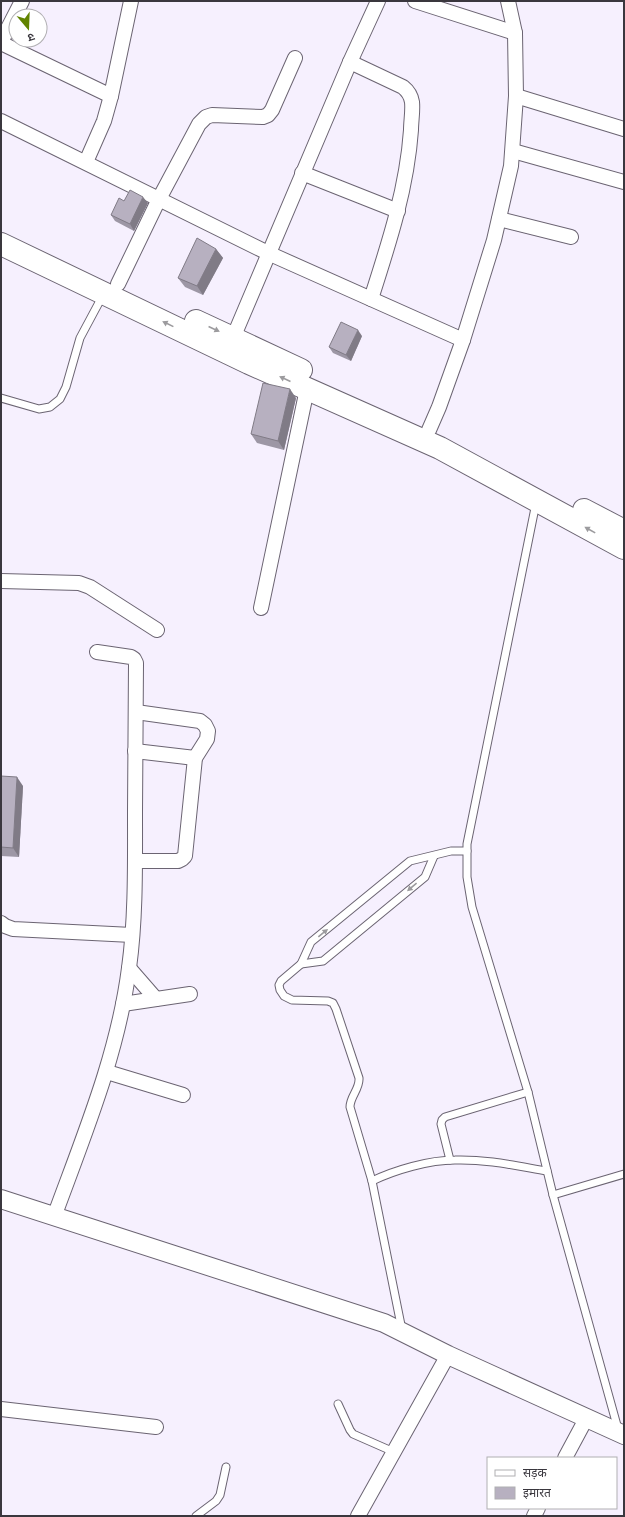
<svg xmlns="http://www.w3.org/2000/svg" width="625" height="1517" viewBox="0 0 625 1517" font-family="'Work Sans','Noto Sans Devanagari',sans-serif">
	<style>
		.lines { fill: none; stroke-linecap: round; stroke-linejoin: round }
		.service-casing { stroke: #6b6472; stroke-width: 9 }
		.minor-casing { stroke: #6b6472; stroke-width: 16 }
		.tertiary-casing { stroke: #6b6472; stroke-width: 20 }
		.primary-casing { stroke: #6b6472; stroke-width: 24 }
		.service { stroke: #fff; stroke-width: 7 }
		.minor { stroke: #fff; stroke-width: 14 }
		.tertiary { stroke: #fff; stroke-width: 18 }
		.primary { stroke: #fff; stroke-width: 22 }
		.wall { fill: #9d97a5 }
		.shaded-wall { fill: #807b86 }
		.building { fill: #b7b0c0; stroke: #807b86 }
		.oneway { fill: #9c9b9e }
	</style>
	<rect width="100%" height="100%" fill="#f6f0fe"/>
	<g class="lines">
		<defs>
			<g id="service">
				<polyline points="1,398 39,409 50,407 60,399 66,387 80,338 103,295"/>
				<polyline points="536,503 467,844 467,877 472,907 528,1092 553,1195 618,1429"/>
				<polyline points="301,964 323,961 425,877 434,856"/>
				<polyline points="450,1160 441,1124 442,1120 445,1117 528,1092"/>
				<path d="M372,1181C395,1170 429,1160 455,1160C486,1159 517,1166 547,1171"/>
				<polyline points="553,1195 624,1174"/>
				<path d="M402,1330L372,1181L350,1107C350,1096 360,1089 359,1078L336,1009L333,1003L328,1001L292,1000L284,996L280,990L279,985L281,981L301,964L311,942L410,861L451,851H467"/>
				<polyline points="338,1404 350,1430 353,1434 394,1452"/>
				<polyline points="196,1516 216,1501 220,1495 226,1467"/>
			</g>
			<g id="minor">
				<polyline points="415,1 515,33"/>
				<polyline points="1,42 22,1"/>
				<polyline points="1,43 111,96"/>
				<path d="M350,62L403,87C408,91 411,95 412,102C413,111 411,121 411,130C407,188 389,243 371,299"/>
				<polyline points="516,96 624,129"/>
				<polyline points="1,121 268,253 463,340"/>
				<polyline points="513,151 624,182"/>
				<polyline points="86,162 104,121 111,96 131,1"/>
				<polyline points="302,173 398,211"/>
				<polyline points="499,219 571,237"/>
				<polyline points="118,284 159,199 199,124 206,117 212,115 263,117 268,115 272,110 295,58"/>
				<polyline points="233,338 350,62 378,1"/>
				<polyline points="429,430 439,407 463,340 494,240 511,166 516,96 515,33 508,1"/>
				<polyline points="1,581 79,583 90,587 157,630"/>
				<polyline points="261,608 307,389"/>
				<polyline points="135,751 195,758"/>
				<polyline points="135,861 178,861 182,859 185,856 195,758 207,739 208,731 205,725 200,721 136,712"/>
				<polyline points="1,923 5,926 13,929 132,935"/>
				<polyline points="129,968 156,999"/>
				<polyline points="123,1004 190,994"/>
				<polyline points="107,1072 183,1095"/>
				<path d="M54,1217C84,1135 118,1054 129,968C136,917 135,862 135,811C135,762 136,712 136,663L134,659L131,657L97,652"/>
				<polyline points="1,1409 156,1427"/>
				<polyline points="565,1458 587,1417"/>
				<polyline points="358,1516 448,1355"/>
				<polyline points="534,1516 538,1508"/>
			</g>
			<polyline id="tertiary" points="1,1199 384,1323 448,1355 624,1435"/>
			<g id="primary">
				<polyline points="1,244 249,363 440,448 624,548"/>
				<polyline points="196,321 301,370"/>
				<polyline points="584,510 624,531"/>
			</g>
		</defs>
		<use href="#service" class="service-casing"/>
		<use href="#minor" class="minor-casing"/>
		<use href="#tertiary" class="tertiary-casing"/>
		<use href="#primary" class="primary-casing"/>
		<use href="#service" class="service"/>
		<use href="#minor" class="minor"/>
		<use href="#tertiary" class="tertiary"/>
		<use href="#primary" class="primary"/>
	</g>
	<g class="wall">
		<polygon points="124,201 148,203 134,231 115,221 111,215"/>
		<polygon points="216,249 223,258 203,295 185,287 178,278"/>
		<polygon points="362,336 351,361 333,353 329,347"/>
		<polygon points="296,398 284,450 257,443 251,434"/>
		<polygon points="1,776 23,786 19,857 1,856"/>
	</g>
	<g class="shaded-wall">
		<polygon points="143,197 148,203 134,231 130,224"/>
		<polygon points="216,249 223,258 203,295 197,286"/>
		<polygon points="358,330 362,336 351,361 346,355"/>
		<polygon points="290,389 296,398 284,450 278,441"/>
		<polygon points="17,777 23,786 19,857 13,848"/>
	</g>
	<g class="building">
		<polygon points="130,190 143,197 130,224 111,215 119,198 124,201"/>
		<polygon points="197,238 216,249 197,286 178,278"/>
		<polygon points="341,322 358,330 346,355 329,347"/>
		<polygon points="263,383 290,389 278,441 251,434"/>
		<polygon points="1,776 17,777 13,848 1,847"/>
	</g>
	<defs><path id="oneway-solid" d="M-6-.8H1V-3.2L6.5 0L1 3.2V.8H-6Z"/></defs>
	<g class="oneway">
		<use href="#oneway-solid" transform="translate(168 324) rotate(-154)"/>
		<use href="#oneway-solid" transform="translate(214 329) rotate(25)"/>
		<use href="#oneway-solid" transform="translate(285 379) rotate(-156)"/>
		<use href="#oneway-solid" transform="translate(590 530) rotate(-151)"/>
		<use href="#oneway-solid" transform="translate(412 887) rotate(140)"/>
		<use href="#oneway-solid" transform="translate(323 933) rotate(-39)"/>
	</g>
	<rect width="625" height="1517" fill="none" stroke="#3a373e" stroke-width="4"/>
	<rect x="487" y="1457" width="130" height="52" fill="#ffffff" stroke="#b0afb2"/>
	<rect x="495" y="1470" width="20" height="6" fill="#ffffff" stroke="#b0afb2"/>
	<text x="523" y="1477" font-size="12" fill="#3a373e">सड़क</text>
	<rect x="495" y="1487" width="20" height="12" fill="#b7b0c0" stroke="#b0afb2"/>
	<text x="523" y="1497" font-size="12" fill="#3a373e">इमारत</text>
	<g transform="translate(28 28) rotate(161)"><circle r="19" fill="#ffffff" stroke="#b0afb2"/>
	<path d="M0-3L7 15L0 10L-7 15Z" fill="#628400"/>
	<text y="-6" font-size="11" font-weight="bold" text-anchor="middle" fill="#3a373e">उ</text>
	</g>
</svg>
